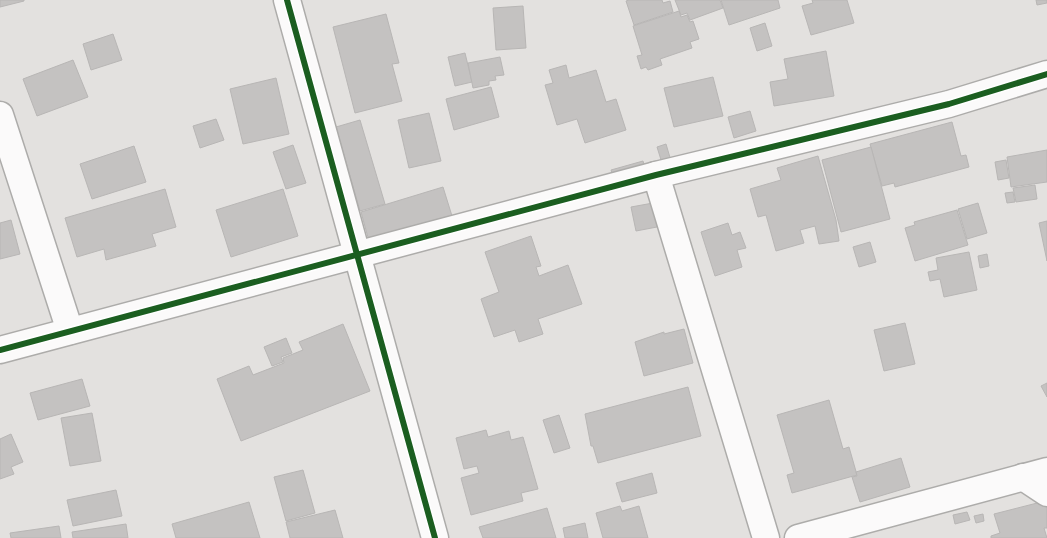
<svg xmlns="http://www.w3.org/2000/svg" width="1047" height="538" viewBox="0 0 1047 538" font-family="'Work Sans',sans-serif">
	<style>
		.building { fill: #c4c2c1; stroke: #b8b6b5 }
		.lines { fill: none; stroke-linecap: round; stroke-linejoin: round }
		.minor-casing { stroke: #adacaa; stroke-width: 29 }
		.minor { stroke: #fbfafa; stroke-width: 26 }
		.cycleway-casing { stroke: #fff; stroke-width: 9 }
		.cycleway { stroke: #1b5e20; stroke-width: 6 }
	</style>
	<rect width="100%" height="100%" fill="#e3e1df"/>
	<g class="building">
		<polygon points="0,0 24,0 24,1 0,7"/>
		<polygon points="629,0 662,0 663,3 670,1 673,12 634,25 626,1"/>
		<polygon points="675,0 720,0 723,8 690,20 687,13 681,15"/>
		<polygon points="721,0 778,0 780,8 729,25"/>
		<polygon points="812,0 847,0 854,23 811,35 802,6 813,3"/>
		<polygon points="1036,0 1047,0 1047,3 1037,5"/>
		<polygon points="523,6 526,48 496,50 493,8"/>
		<polygon points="679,11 681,17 687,15 690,22 693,21 699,39 690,42 692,48 660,59 662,65 648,70 646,67 641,69 637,56 642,55 633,26"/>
		<polygon points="386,14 399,63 392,64 402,101 355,113 333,27"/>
		<polygon points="765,23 772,46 757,51 750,28"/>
		<polygon points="113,34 122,60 91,70 83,44"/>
		<polygon points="826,51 834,96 774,106 770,82 788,79 784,59"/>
		<polygon points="465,53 472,82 455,86 448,57"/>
		<polygon points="500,57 504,75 495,76 496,80 489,81 489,85 473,88 468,63"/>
		<polygon points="73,60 88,97 37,116 23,79"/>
		<polygon points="566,65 569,78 596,70 606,102 616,99 626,130 585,143 577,119 557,125 545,85 553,83 549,70"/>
		<polygon points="713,77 723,116 674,127 664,88"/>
		<polygon points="276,78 289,134 243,144 230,89"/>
		<polygon points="491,87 499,117 454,130 446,99"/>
		<polygon points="750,111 756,131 734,138 728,117"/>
		<polygon points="429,113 441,161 409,168 398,120"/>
		<polygon points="216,119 224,140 200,148 193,126"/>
		<polygon points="360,120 385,204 360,211 336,127"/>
		<polygon points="952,122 961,156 966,155 969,167 895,187 894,183 882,186 870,144"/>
		<polygon points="666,144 671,161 662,163 657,147"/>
		<polygon points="293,145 306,183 286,189 273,152"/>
		<polygon points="134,146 146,182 92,199 80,164"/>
		<polygon points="871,147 890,219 841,232 822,160"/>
		<polygon points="1047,150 1047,182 1011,187 1007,157"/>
		<polygon points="818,156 836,220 839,241 819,244 815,226 800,230 804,243 776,251 766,215 758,217 750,189 781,180 777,168"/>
		<polygon points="1006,160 1009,178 998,180 995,162"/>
		<polygon points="643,161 647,174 615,183 611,170"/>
		<polygon points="1035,185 1037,199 1016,202 1013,188"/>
		<polygon points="443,187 452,216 369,241 361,212"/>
		<polygon points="165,189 176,227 152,234 156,246 106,260 104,249 77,257 65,218"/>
		<polygon points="283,189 298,236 231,257 216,210"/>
		<polygon points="1013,192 1015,202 1007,203 1005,193"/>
		<polygon points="653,203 657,227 636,231 631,207"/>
		<polygon points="978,203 987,233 967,239 958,209"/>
		<polygon points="957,210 968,245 915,261 905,228 915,225 914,222"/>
		<polygon points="11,220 20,254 0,259 0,223"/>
		<polygon points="1047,221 1047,261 1039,223"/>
		<polygon points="728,223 732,235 740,232 746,248 737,250 742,267 715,276 701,232"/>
		<polygon points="531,236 541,266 536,267 539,276 568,265 582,304 538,319 543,334 519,342 515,330 494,337 481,299 499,292 485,252"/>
		<polygon points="870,242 876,262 859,267 853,247"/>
		<polygon points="969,252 977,290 944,297 940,279 930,281 928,272 938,270 936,258"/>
		<polygon points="987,254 989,266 980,268 978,256"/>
		<polygon points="905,323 915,364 884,371 874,330"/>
		<polygon points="343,324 370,391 241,441 217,379 249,366 253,375 284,363 283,358 303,350 299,342"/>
		<polygon points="684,329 693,363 644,376 635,342 664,332 664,334"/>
		<polygon points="286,338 292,353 281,357 283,362 272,366 264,347"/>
		<polygon points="82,379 90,406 38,420 30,393"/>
		<polygon points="1047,383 1047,397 1041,386"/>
		<polygon points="688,387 701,436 598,463 593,446 591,446 585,414"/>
		<polygon points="829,400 843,449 849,447 857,475 792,493 787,475 794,473 777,415"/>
		<polygon points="92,413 101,461 70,466 61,418"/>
		<polygon points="559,415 570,448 554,453 543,420"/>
		<polygon points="486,430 488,437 509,431 511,440 523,437 538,489 521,493 523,501 471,515 461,478 479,473 477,466 464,469 456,438"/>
		<polygon points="11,434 23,462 11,467 14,474 0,479 0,439"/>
		<polygon points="901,458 910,487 860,502 852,477 857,476 856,472"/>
		<polygon points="303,470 315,513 286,521 274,477"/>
		<polygon points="652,473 657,493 622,502 616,483"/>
		<polygon points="116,490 122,516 73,526 67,500"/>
		<polygon points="1045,501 1047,508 1047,528 1044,528 1047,538 991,538 991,536 1000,533 994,514"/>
		<polygon points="249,502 260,538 176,538 172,524"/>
		<polygon points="620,506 622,511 639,506 648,538 603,538 596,513"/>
		<polygon points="547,508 556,538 483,538 479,527"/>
		<polygon points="335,510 343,538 290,538 286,522"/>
		<polygon points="967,512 970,520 955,524 953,515"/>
		<polygon points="983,514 984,521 976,523 974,516"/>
		<polygon points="585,523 588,538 565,538 563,528"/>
		<polygon points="126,524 128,538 73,538 72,532"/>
		<polygon points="59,526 61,538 11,538 10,533"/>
	</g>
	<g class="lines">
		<defs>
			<g id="minor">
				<polyline points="287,0 435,538"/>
				<polyline points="0,115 70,331"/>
				<polyline points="656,175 766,538"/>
				<polyline points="0,350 656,175 949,104 1047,74"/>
				<polyline points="1023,477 1047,493"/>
				<polyline points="798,538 1047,471"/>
			</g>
		</defs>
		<use href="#minor" class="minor-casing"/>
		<use href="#minor" class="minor"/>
		<defs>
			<g id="cycleway">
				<polyline points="287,0 435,538"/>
				<polyline points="0,350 656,175 949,104 1047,74"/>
			</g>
		</defs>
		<use href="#cycleway" class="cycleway-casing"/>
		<use href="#cycleway" class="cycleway"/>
	</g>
</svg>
